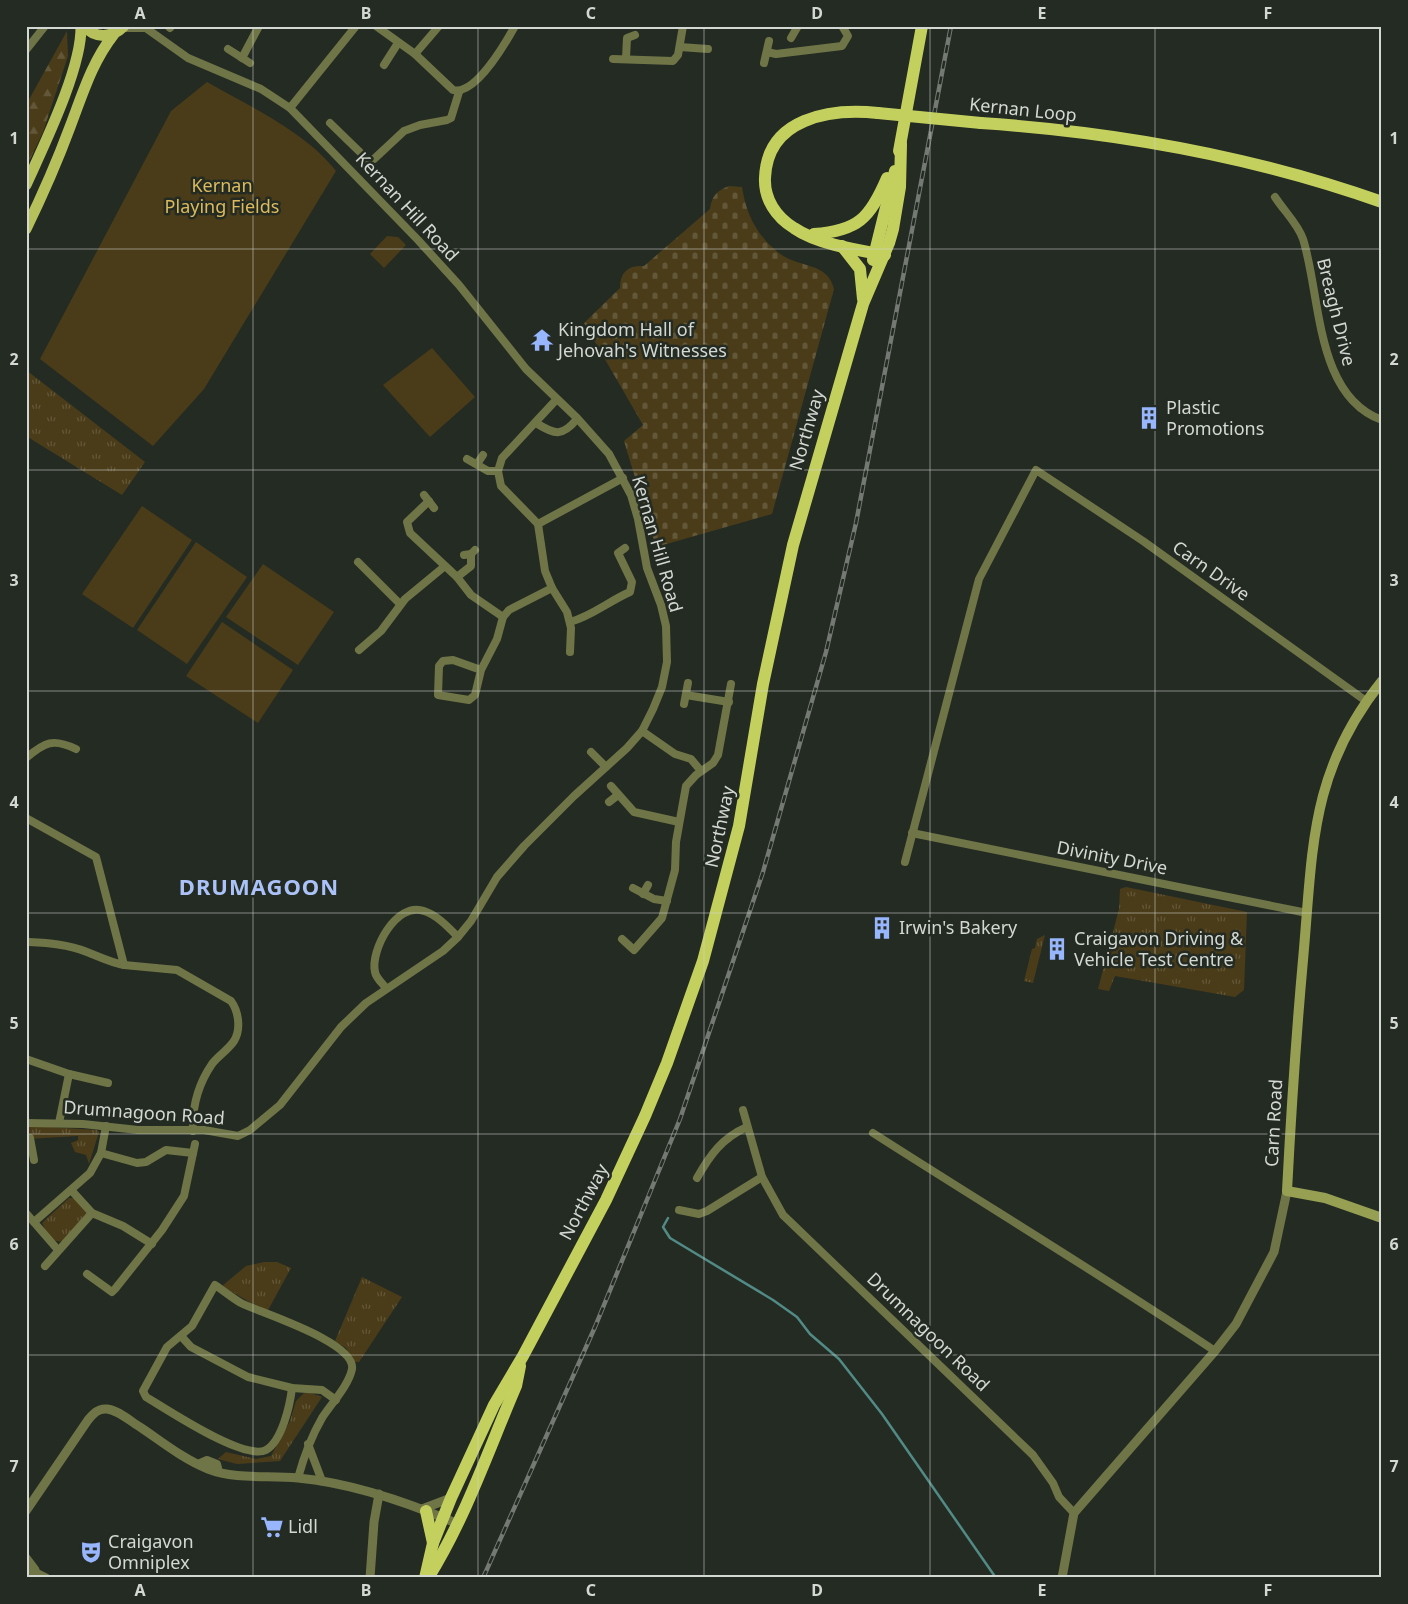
<svg xmlns="http://www.w3.org/2000/svg" width="1408" height="1604" viewBox="0 0 1408 1604" font-family="'Noto Sans',sans-serif">
	<style>
		.grass { fill: url(#grass-tufts) }
		.forest { fill: url(#forest-firs) }
		.cemetery { fill: url(#cemetery-stones) }
		.park { fill: #4a3c18 }
		.lines { fill: none; stroke-linecap: round; stroke-linejoin: round }
		.stream { stroke: #528a85; stroke-width: 2.5 }
		.minor { stroke: #6f7546; stroke-width: 8 }
		.tertiary { stroke: #6f7546; stroke-width: 9 }
		.secondary { stroke: #97a052; stroke-width: 10 }
		.primary { stroke: #b6c15b; stroke-width: 11 }
		.trunk { stroke: #c4d05e; stroke-width: 12 }
		.rail-casing { stroke: #747a73; stroke-width: 4.5 }
		.rail { stroke: #242b23; stroke-width: 2.5; stroke-dasharray: 8; stroke-linecap: butt }
		.trunk-bridge { stroke: #c4d05e; stroke-width: 12 }
		.grid { fill: none; stroke: #d4d8d3; stroke-width: 1; stroke-opacity: 0.55 }
		.labels { text-anchor: middle; stroke-width: 5; stroke-linejoin: round; paint-order: stroke }
		.street-label { font-size: 18px; fill: #d4d8d3; stroke: #242b23 }
		.park-label { font-size: 18px; fill: #ddbb5c; stroke: #242b23 }
		.poi-label { font-size: 18px; fill: #d4d8d3; stroke: #242b23; text-anchor: start }
		.district-label { font-size: 22px; font-weight: bold; letter-spacing: 1px; fill: #aac2f7; stroke: #242b23 }
		.neatline { fill: none; stroke: #d4d8d3; stroke-width: 2 }
		.grid-label { font-size: 16px; text-anchor: middle; font-weight: bold; fill: #d4d8d3 }
	</style>
	<defs>
		<pattern id="grass-tufts" width="24" height="20" patternUnits="userSpaceOnUse" patternTransform="scale(1.25)"><rect width="24" height="20" fill="#4a3c18"/><path d="M3 7l-1-3M5 7V3M7 7l1-3M15 17l-1-3M17 17v-4M19 17l1-3" fill="none" stroke="#635739"/></pattern>
		<pattern id="forest-firs" width="22" height="20" patternUnits="userSpaceOnUse" patternTransform="scale(1.25)"><rect width="22" height="20" fill="#4a3c18"/><path d="M5 1l3.5 6h-7zM16 11l3.5 6h-7z" fill="#635739"/></pattern>
		<pattern id="cemetery-stones" width="16" height="16" patternUnits="userSpaceOnUse" patternTransform="scale(1.25)"><rect width="16" height="16" fill="#4a3c18"/><path d="M2 7V4a2 2 0 0 1 4 0v3zM10 15v-3a2 2 0 0 1 4 0v3z" fill="#635739"/></pattern>
	</defs>
	<rect width="100%" height="100%" fill="#242b23"/>
	<g class="grass">
		<polygon points="26,370 145,462 122,495 26,436"/>
		<polygon points="1126,887 1247,912 1244,990 1235,997 1115,976 1109,991 1098,989 1119,909 1120,889"/>
		<polygon points="1045,935 1033,983 1024,981 1032,949 1035,948 1037,939"/>
		<polygon points="33,1126 97,1130 99,1132 89,1164 86,1155 75,1152 71,1143 78,1140 78,1136 26,1139 26,1127"/>
		<path d="M69,1198H74L87,1212V1216L63,1241C52,1244 46,1232 42,1223Z"/>
		<polygon points="264,1262 277,1262 291,1268 267,1312 222,1286 246,1266"/>
		<polygon points="362,1277 402,1297 359,1362 354,1362 346,1348 335,1341"/>
		<polygon points="304,1393 311,1393 322,1397 280,1461 237,1464 218,1459 226,1452 256,1459 271,1456 290,1421 296,1401"/>
	</g>
	<polygon class="forest" points="67,31 68,56 43,132 26,168 26,105"/>
	<path class="cemetery" d="M729,186L742,187C746,214 757,236 779,253C799,269 827,261 834,289L772,514L656,547L624,441L643,425L584,323L620,288C620,272 628,265 644,266L710,209C712,195 717,191 729,186Z"/>
	<g class="park">
		<path d="M207,82C249,106 306,132 336,171L204,389L153,446L40,359L171,111Z"/>
		<polygon points="387,236 398,237 406,245 384,268 370,254"/>
		<polygon points="432,348 475,397 430,437 383,385"/>
		<polygon points="142,506 192,540 133,628 82,594"/>
		<polygon points="196,542 247,577 187,664 137,630"/>
		<polygon points="263,564 334,612 298,665 226,617"/>
		<polygon points="222,622 293,670 258,723 186,676"/>
	</g>
	<g class="lines">
		<polyline class="stream" points="668,1218 663,1227 670,1238 773,1300 797,1317 810,1334 839,1359 882,1414 996,1578"/>
		<g class="minor">
			<polyline points="168,26 170,28"/>
			<path d="M376,26L415,54L453,90C475,96 505,44 515,26"/>
			<polyline points="122,28 145,28"/>
			<polyline points="791,38 798,26"/>
			<polyline points="680,47 708,49"/>
			<polyline points="228,49 250,63"/>
			<polyline points="26,50 45,26"/>
			<polyline points="767,52 776,54 842,46 848,36 842,26"/>
			<polyline points="415,54 439,26"/>
			<polyline points="242,58 259,26"/>
			<polyline points="626,58 627,38 635,35"/>
			<polyline points="613,59 673,61 678,55 683,26"/>
			<polyline points="764,63 769,41"/>
			<polyline points="384,65 398,43"/>
			<polyline points="290,108 356,26"/>
			<polyline points="330,123 368,160 374,159 404,131 420,125 447,120 451,118 459,92"/>
			<path d="M1275,197C1284,211 1298,224 1303,239C1321,296 1315,396 1382,420"/>
			<polyline points="556,400 502,458 498,471 501,486 538,524 545,571 552,588 567,612 571,628 570,652"/>
			<path d="M536,423C555,435 562,437 577,419"/>
			<polyline points="467,459 488,471 498,471"/>
			<polyline points="477,464 483,455"/>
			<polyline points="424,495 434,508"/>
			<polyline points="429,501 407,522 410,533 457,577 471,595 503,617 509,610 552,588"/>
			<polyline points="538,524 623,478"/>
			<polyline points="464,555 471,554 475,550"/>
			<polyline points="358,562 400,604"/>
			<polyline points="457,577 471,566 471,554"/>
			<path d="M570,622C592,616 609,601 630,592L632,582L618,553L625,548"/>
			<polyline points="359,650 381,631 405,599 445,566"/>
			<polyline points="481,670 453,660 443,661 439,666 438,695 469,700 475,695 481,670 497,639 503,617"/>
			<polyline points="686,695 729,702"/>
			<polyline points="684,704 688,683"/>
			<polyline points="642,731 675,754 691,759 701,771"/>
			<polyline points="591,752 606,767"/>
			<path d="M26,758C45,742 53,738 76,749"/>
			<polyline points="611,786 634,812 679,822"/>
			<polyline points="609,802 618,795"/>
			<path d="M26,818L96,857L124,965C109,962 100,957 87,952C68,944 47,943 28,942"/>
			<polyline points="912,833 1307,913"/>
			<polyline points="905,862 979,579 1036,470 1143,541 1366,701"/>
			<polyline points="633,888 654,899 667,901"/>
			<polyline points="643,894 648,885"/>
			<polyline points="622,939 634,950 662,918 675,870 676,842 686,786 696,775 713,763 718,755 731,684"/>
			<path d="M124,965L177,970L231,1001C239,1012 241,1030 234,1041C228,1050 218,1056 212,1064C199,1083 192,1107 193,1131"/>
			<path d="M386,988C382,983 376,978 375,972C370,951 396,901 424,911C437,915 448,927 458,937"/>
			<polyline points="26,1059 69,1074 108,1083"/>
			<polyline points="743,1110 762,1177 783,1215 1033,1455 1053,1483 1059,1497 1074,1513"/>
			<polyline points="26,1123 83,1124 138,1130 204,1130 238,1136 250,1130 280,1105 341,1027 366,1003 443,951 458,937 471,921 497,877 524,846 574,796 627,748 642,731 653,709 662,687 667,662 666,626 661,605 647,568 638,519 631,495 609,454 577,418 526,369 459,285 418,240 290,108 261,89 188,58 143,26"/>
			<polyline points="59,1123 69,1074"/>
			<path d="M873,1133C987,1206 1103,1276 1215,1351"/>
			<polyline points="30,1138 34,1160"/>
			<polyline points="101,1153 137,1163 146,1162 166,1150 193,1153"/>
			<path d="M697,1178C710,1155 722,1138 747,1127"/>
			<polyline points="72,1191 92,1213 123,1226 152,1244"/>
			<polyline points="679,1210 699,1214 707,1211 762,1177"/>
			<polyline points="26,1213 58,1250"/>
			<polyline points="34,1222 90,1173 101,1153 106,1126"/>
			<polyline points="45,1266 92,1213"/>
			<polyline points="87,1274 112,1292 115,1289 162,1230 184,1196 195,1144"/>
			<polyline points="181,1336 191,1347 248,1377 292,1388 322,1390 336,1400"/>
			<path d="M292,1388C290,1405 282,1441 266,1450C244,1461 168,1410 146,1397L143,1391L167,1347L192,1326L215,1285C224,1291 232,1298 241,1303C261,1313 356,1342 352,1369C349,1385 331,1404 322,1418C311,1437 304,1456 298,1478"/>
			<polyline points="308,1444 322,1481"/>
			<polyline points="198,1464 207,1460 217,1464 219,1472"/>
		</g>
		<g class="tertiary">
			<polyline points="422,1509 451,1498"/>
			<path d="M26,1511L88,1420C93,1414 98,1408 107,1409C118,1410 130,1421 140,1427C161,1441 183,1459 208,1469C236,1480 268,1475 298,1478C353,1483 407,1502 458,1524"/>
			<polyline points="26,1558 35,1570"/>
			<polyline points="26,1568 46,1578"/>
			<polyline points="370,1578 374,1522 379,1494"/>
			<polyline points="1062,1578 1074,1513 1215,1351 1236,1324 1274,1252 1287,1191"/>
		</g>
		<path class="secondary" d="M1382,681C1309,772 1313,850 1303,960C1296,1037 1291,1114 1287,1191L1325,1198L1382,1218"/>
		<g class="primary">
			<path d="M84,26C95,39 112,38 124,26"/>
			<path d="M26,185C44,145 82,68 81,26"/>
			<path d="M26,229C42,196 57,162 70,127C83,93 92,62 114,34"/>
		</g>
		<g class="trunk">
			<path d="M878,113C830,108 767,118 765,178C764,199 776,217 794,228C817,244 857,250 885,255"/>
			<path d="M981,123C1115,132 1255,157 1382,202"/>
			<polyline points="899,151 922,26"/>
			<path d="M814,234C858,231 870,218 887,178"/>
			<polyline points="842,246 860,269 863,299"/>
			<polyline points="873,260 895,171"/>
			<polyline points="426,1511 433,1543"/>
			<polyline points="425,1578 433,1543 451,1498 494,1405 523,1356 606,1200 645,1116 667,1063 703,961 739,826 763,684 793,545 863,304 889,243 893,229 900,187 901,144"/>
			<path d="M428,1578C465,1519 488,1451 516,1386L520,1366"/>
		</g>
		<defs>
			<polyline id="rail" points="483,1578 595,1327 680,1119 763,872 826,652 856,523 951,26"/>
		</defs>
		<use href="#rail" class="rail-casing"/>
		<use href="#rail" class="rail"/>
		<polyline class="trunk-bridge" points="878,113 981,123"/>
	</g>
	<path class="grid" d="M253,26V1578M478,26V1578M704,26V1578M930,26V1578M1155,26V1578M26,249H1382M26,470H1382M26,691H1382M26,913H1382M26,1134H1382M26,1355H1382"/>
	<defs>
		<symbol id="temple-bare" viewBox="-9 -9 18 18"><path d="M0-6L5-2H3V0L6.5 2.5H4V6H1.5V3h-3V6H-4V2.5H-6.5L-3 0V-2H-5Z" fill="#97b6fd" stroke="#242b23" stroke-width="2.5" paint-order="stroke"/></symbol>
		<symbol id="building-bare" viewBox="-9 -9 18 18"><path d="M-4-6H4V6H1V3H-1V6H-4ZM-2.5-4.3h1.7v1.8h-1.7ZM.8-4.3h1.7v1.8H.8ZM-2.5-1h1.7V.8h-1.7ZM.8-1h1.7V.8H.8Z" fill="#97b6fd" stroke="#242b23" stroke-width="2.5" paint-order="stroke"/></symbol>
		<symbol id="supermarket-bare" viewBox="-9 -9 18 18"><path d="M-6-5.5h2.5l.6 2H6L4.5 2H-2.5L-4.4-4H-6ZM-1.5 3.2a1.3 1.3 0 1 0 .1 0ZM3 3.2a1.3 1.3 0 1 0 .1 0Z" fill="#97b6fd" stroke="#242b23" stroke-width="2.5" paint-order="stroke"/></symbol>
		<symbol id="theatre-bare" viewBox="-9 -9 18 18"><path d="M-5-5.5Q0-4 5-5.5V0Q5 5 0 6Q-5 5-5 0ZM-3.3-2.5H-1v1.5H-3.3ZM1-2.5H3.3v1.5H1ZM-2.8 1Q0 5.5 2.8 1Z" fill="#97b6fd" stroke="#242b23" stroke-width="2.5" paint-order="stroke"/></symbol>
	</defs>
	<g fill-rule="evenodd">
		<use href="#temple-bare" x="526" y="324" width="32" height="32"/>
		<use href="#building-bare" x="1133" y="402" width="32" height="32"/>
		<use href="#building-bare" x="866" y="912" width="32" height="32"/>
		<use href="#building-bare" x="1041" y="933" width="32" height="32"/>
		<use href="#supermarket-bare" x="256" y="1511" width="32" height="32"/>
		<use href="#theatre-bare" x="75" y="1536" width="32" height="32"/>
	</g>
	<g class="labels">
		<g class="street-label">
			<text transform="translate(1023 110) rotate(6)" y="6">Kernan Loop</text>
			<text transform="translate(407 207) rotate(47)" y="6">Kernan Hill Road</text>
			<text transform="translate(1336 312) rotate(76)" y="6">Breagh Drive</text>
			<text transform="translate(807 430) rotate(-74)" y="6">Northway</text>
			<text transform="translate(657 544) rotate(74)" y="6">Kernan Hill Road</text>
			<text transform="translate(1211 571) rotate(35)" y="6">Carn Drive</text>
			<text transform="translate(720 827) rotate(-78)" y="6">Northway</text>
			<text transform="translate(1112 858) rotate(11)" y="6">Divinity Drive</text>
			<text transform="translate(144 1113) rotate(4)" y="6">Drumnagoon Road</text>
			<text transform="translate(1274 1123) rotate(-87)" y="6">Carn Road</text>
			<text transform="translate(584 1202) rotate(-62)" y="6">Northway</text>
			<text transform="translate(928 1332) rotate(44)" y="6">Drumnagoon Road</text>
		</g>
		<g class="park-label">
			<text x="222" y="192">Kernan<tspan x="222" dy="21">Playing Fields</tspan></text>
		</g>
		<g class="poi-label">
			<text x="558" y="336">Kingdom Hall of<tspan x="558" dy="21">Jehovah's Witnesses</tspan></text>
			<text x="1166" y="414">Plastic<tspan x="1166" dy="21">Promotions</tspan></text>
			<text x="899" y="934">Irwin's Bakery</text>
			<text x="1074" y="945">Craigavon Driving &amp;<tspan x="1074" dy="21">Vehicle Test Centre</tspan></text>
			<text x="288" y="1533">Lidl</text>
			<text x="108" y="1548">Craigavon<tspan x="108" dy="21">Omniplex</tspan></text>
		</g>
		<g class="district-label">
			<text x="259" y="895">DRUMAGOON</text>
		</g>
	</g>
	<rect width="1408" height="1604" fill="none" stroke="#242b23" stroke-width="55"/>
	<rect x="28" y="28" width="1352" height="1548" class="neatline"/>
	<g class="grid-label">
		<text x="140" y="19">A</text>
		<text x="366" y="19">B</text>
		<text x="591" y="19">C</text>
		<text x="817" y="19">D</text>
		<text x="1042" y="19">E</text>
		<text x="1268" y="19">F</text>
		<text x="14" y="144">1</text>
		<text x="1394" y="144">1</text>
		<text x="14" y="365">2</text>
		<text x="1394" y="365">2</text>
		<text x="14" y="586">3</text>
		<text x="1394" y="586">3</text>
		<text x="14" y="808">4</text>
		<text x="1394" y="808">4</text>
		<text x="14" y="1029">5</text>
		<text x="1394" y="1029">5</text>
		<text x="14" y="1250">6</text>
		<text x="1394" y="1250">6</text>
		<text x="14" y="1472">7</text>
		<text x="1394" y="1472">7</text>
		<text x="140" y="1596">A</text>
		<text x="366" y="1596">B</text>
		<text x="591" y="1596">C</text>
		<text x="817" y="1596">D</text>
		<text x="1042" y="1596">E</text>
		<text x="1268" y="1596">F</text>
	</g>
</svg>
